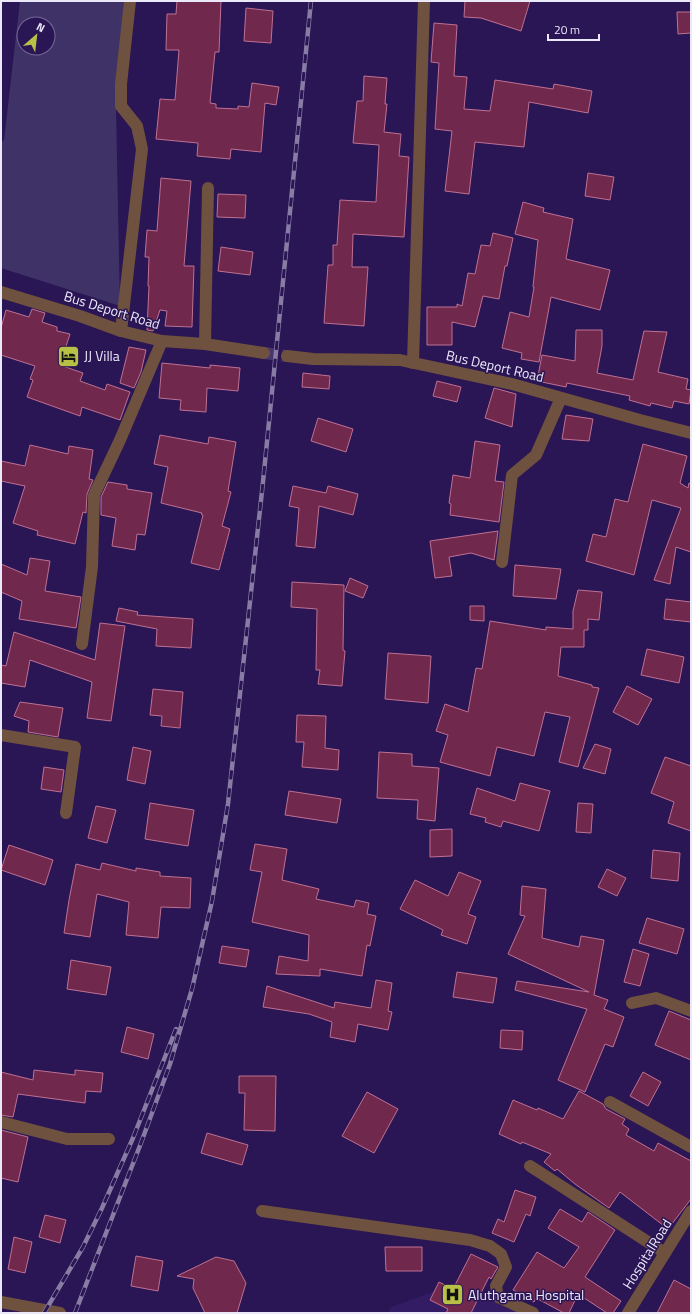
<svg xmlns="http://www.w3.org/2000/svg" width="692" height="1314" viewBox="0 0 692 1314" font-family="'Titillium Web',sans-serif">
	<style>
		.built { fill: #331c63 }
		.green { fill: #3e3267; fill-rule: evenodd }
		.building { fill: #70294c; stroke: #bf7093 }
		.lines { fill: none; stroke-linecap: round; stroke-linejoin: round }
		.minor-tunnel { stroke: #47356e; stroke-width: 12; stroke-dasharray: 12 6; stroke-linecap: butt }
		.minor { stroke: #6f513f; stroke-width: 12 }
		.rail-casing { stroke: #887ca5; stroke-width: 4.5 }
		.rail { stroke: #2a1555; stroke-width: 3; stroke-dasharray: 9; stroke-linecap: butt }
		.labels { text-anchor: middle; stroke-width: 3; stroke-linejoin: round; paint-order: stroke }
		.street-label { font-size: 14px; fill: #ebe8f9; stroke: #2a1555 }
		.poi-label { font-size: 14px; fill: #ebe8f9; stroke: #2a1555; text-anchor: start }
	</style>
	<rect width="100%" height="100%" fill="#2a1555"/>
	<polygon class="built" points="455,1284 519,1313 388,1313 391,1307"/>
	<path class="green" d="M20,1H124L116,108L120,306L1,268V142L4,140ZM24,24H48V48H24Z"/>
	<g class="building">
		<polygon points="177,1 221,1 219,52 215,52 210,103 216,104 216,108 238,109 238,106 249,107 252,83 279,87 276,105 265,103 261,152 231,149 230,159 197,156 198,143 156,139 160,99 175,100 179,50 166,50 167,14 176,14"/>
		<polygon points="465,1 530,1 521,31 481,18 464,17"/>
		<polygon points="246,8 273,11 271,43 244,41"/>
		<polygon points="677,12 691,12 691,33 678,34"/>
		<polygon points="434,23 457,25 454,76 467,77 464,109 490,111 495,80 553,89 554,84 592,91 588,113 529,102 524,147 475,142 469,194 445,191 452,131 435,129 439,63 431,62"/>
		<polygon points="364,76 387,78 385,104 387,104 384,132 401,134 399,156 409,157 404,237 353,234 352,267 368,267 364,326 324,323 328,265 333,265 333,245 337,245 340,200 376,202 379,145 353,143 357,101 363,101"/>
		<polygon points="588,173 614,177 610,200 585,196"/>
		<polygon points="161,178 191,181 184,266 194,266 192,327 165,326 167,311 160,310 153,331 147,330 149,286 148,286 149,257 145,257 147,230 157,231"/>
		<polygon points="218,194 246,195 245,218 217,217"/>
		<polygon points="523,202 544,208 543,212 573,219 566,259 610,270 600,310 551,297 539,362 521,359 522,353 502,348 510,312 529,317 534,287 533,287 538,240 515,234"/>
		<polygon points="493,233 513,238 507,266 505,266 499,299 483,296 475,327 452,322 452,345 427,345 427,307 457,307 457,304 462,306 468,273 475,274 481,245 490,246"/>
		<polygon points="221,247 253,252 250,275 218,271"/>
		<polygon points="32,309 45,313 42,322 57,327 57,331 70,334 60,365 83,373 80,381 105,390 107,384 130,392 120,420 82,407 80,416 27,397 33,380 30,379 35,366 1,355 1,328 6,310 29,317"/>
		<polygon points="576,330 602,330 602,346 597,373 633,380 644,331 667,332 658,372 688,379 686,389 691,390 689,404 674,401 672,408 651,403 650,406 629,400 630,396 567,383 566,387 537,381 542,355 575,361"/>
		<polygon points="129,347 146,350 141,372 134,388 120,383"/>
		<polygon points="162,363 210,368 210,365 240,368 238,391 207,388 206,412 180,410 181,400 159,398"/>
		<polygon points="303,373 330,376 329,389 302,387"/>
		<polygon points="437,381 461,387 457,402 433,396"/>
		<polygon points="494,388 516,394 512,427 485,418"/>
		<polygon points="566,415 593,419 589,441 562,439"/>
		<polygon points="318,418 353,429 346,452 311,441"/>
		<polygon points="160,435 208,444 209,437 236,442 228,491 231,492 222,526 230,529 219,570 191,563 203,515 201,514 202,513 161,503 168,467 154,464"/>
		<polygon points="475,441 500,445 495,481 504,482 499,522 450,515 451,504 449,503 453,475 470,478"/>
		<polygon points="643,444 687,456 680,483 688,488 689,483 691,484 691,552 676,547 670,584 654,580 681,508 652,500 634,575 586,561 593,534 606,537 615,499 628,502"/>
		<polygon points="30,445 68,454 69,446 93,450 89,479 93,480 87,494 86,513 83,512 75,544 37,535 38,531 13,523 25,486 1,481 1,461 25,466"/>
		<polygon points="108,482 127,485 127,489 152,493 145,535 137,534 135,550 112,546 116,518 101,515 101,497"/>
		<polygon points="293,486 326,493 328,486 358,494 353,515 319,506 315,548 296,546 299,508 289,506"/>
		<polygon points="498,531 494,560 471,553 449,557 452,576 435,578 430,541"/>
		<polygon points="30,558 50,561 45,591 81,597 76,628 19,619 22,601 1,592 1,564 27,575"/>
		<polygon points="515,565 561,569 556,599 513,596"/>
		<polygon points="350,578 368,586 363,598 345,591"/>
		<polygon points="292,582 344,585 343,650 345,651 342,686 318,684 320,670 316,670 317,609 291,607"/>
		<polygon points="578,590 602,592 599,620 588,619 588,630 584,630 584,647 561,647 558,676 592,685 592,687 599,688 578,767 559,762 570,717 545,712 534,756 497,747 490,776 440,762 448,735 436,731 445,704 468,712 476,668 482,669 490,621 546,630 546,627 573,629 573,611"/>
		<polygon points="666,599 691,602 691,622 664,619"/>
		<polygon points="470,606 484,606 484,621 470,620"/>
		<polygon points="119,608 138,612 137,615 193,619 191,648 156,646 157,629 116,621"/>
		<polygon points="100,623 125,626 111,721 87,718 92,682 30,660 25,687 1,683 1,665 6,666 14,632 95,660"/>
		<polygon points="647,649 684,657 679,683 641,675"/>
		<polygon points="388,653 431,656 428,703 385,699"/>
		<polygon points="627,686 652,699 638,725 613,712"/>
		<polygon points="153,689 183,692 180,728 161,726 162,716 150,715"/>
		<polygon points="20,702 63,708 58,737 28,732 29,721 14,716"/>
		<polygon points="297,715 326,716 325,748 339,750 338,770 302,767 304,742 296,742"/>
		<polygon points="595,744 611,749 605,774 583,768"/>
		<polygon points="133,747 151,751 145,784 127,780"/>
		<polygon points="379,752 412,754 412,766 439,768 435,821 417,819 418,800 377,798"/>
		<polygon points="665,757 691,766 691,831 668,823 674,802 651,793"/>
		<polygon points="44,767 64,770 61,792 41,789"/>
		<polygon points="520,783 550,791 539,831 503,821 501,827 485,822 486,818 470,814 477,788 515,801"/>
		<polygon points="289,791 341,799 337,823 285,815"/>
		<polygon points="150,803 194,810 188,846 145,839"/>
		<polygon points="578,803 593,804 591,833 576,832"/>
		<polygon points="96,806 116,810 107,843 88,838"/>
		<polygon points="452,829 452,856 430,857 430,830"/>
		<polygon points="255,844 287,849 282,880 319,889 316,899 354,907 356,900 369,903 367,914 376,916 370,946 367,945 362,976 320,969 320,976 276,974 279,956 308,961 309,935 252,922 262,872 250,870"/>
		<polygon points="9,845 53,860 45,885 1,870"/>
		<polygon points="653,850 680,853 678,881 651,878"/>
		<polygon points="102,863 136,871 136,868 160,872 160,876 191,878 190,908 161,907 158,938 126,935 129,902 97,894 90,937 64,933 69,900 76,864 100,870"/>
		<polygon points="607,869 626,878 617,896 598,887"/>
		<polygon points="459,872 481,881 468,914 476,917 467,944 441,935 443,930 400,909 415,880 448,896"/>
		<polygon points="522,886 546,889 542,938 579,947 581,936 604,940 594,995 608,1000 604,1009 624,1017 613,1047 605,1044 585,1092 558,1080 587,1009 515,990 517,981 589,992 508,954 525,916 520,915"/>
		<polygon points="647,918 684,929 677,954 639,943"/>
		<polygon points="222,946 249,950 246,967 219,963"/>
		<polygon points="633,949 649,954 640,986 624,982"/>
		<polygon points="71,960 111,967 106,995 67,989"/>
		<polygon points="457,972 497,978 493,1003 453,997"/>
		<polygon points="376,980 392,983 388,1011 392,1012 388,1030 358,1024 355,1042 330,1037 332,1022 309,1014 263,1007 267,986 334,1008 335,1002 371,1008"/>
		<polygon points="669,1011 691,1020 691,1060 655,1045"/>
		<polygon points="127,1027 154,1034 148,1059 121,1052"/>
		<polygon points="501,1030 523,1031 522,1050 500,1048"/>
		<polygon points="34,1070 75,1075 75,1070 103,1073 101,1092 86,1091 85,1103 18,1094 13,1117 1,1115 1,1072 33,1080"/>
		<polygon points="643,1072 661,1082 648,1106 630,1096"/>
		<polygon points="239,1076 276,1076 275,1131 244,1130 245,1093 239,1093"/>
		<polygon points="579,1091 603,1104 606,1109 625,1119 622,1124 629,1129 626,1135 654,1151 658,1143 691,1161 691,1199 668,1229 620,1192 609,1208 575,1184 557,1169 555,1171 544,1162 551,1154 522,1142 521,1144 499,1134 513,1100 537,1110 538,1108 563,1119"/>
		<polygon points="367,1092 398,1109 374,1153 342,1136"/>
		<polygon points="1,1130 28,1137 18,1182 1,1178"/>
		<polygon points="207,1133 248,1145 242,1165 201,1153"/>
		<polygon points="515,1190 536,1197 530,1216 526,1214 514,1242 492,1233 498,1219 504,1222"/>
		<polygon points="560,1209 582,1222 588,1212 615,1230 585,1277 621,1301 613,1313 607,1313 578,1294 569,1313 564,1313 536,1298 534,1302 513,1290 537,1252 564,1268 579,1247 548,1228"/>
		<polygon points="45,1215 66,1220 60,1243 39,1237"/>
		<polygon points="14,1237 32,1242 25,1273 8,1269"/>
		<polygon points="385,1247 422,1247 422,1271 386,1271"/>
		<polygon points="471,1254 498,1267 491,1279 489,1277 471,1313 446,1313 448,1309 430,1300 439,1282 453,1289"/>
		<polygon points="136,1256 163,1261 158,1291 131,1286"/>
		<polygon points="216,1257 234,1261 246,1283 237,1313 205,1313 193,1288 194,1279 177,1276"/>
		<polygon points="674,1280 691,1289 691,1313 657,1313"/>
	</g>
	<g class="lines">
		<polyline class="minor-tunnel" points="264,353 287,356"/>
		<g class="minor">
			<polyline points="1,292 80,316 121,331 162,341 205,344 264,353"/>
			<polyline points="121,331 142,149 137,126 121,106 121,84 130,1"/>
			<polyline points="205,344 208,188"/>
			<polyline points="287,356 313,359 400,360 512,384 640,420 691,433"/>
			<polyline points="413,363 424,1"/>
			<polyline points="502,562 512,475 536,455 561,398"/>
			<polyline points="82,644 92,567 94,495 120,440 162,341"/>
			<polyline points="1,735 75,747 66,813"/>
			<polyline points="632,1003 656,998 691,1011"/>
			<polyline points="610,1102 691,1147"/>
			<polyline points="1,1122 67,1139 109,1139"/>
			<polyline points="530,1166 665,1253"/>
			<polyline points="262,1211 470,1240 490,1246 501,1254 506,1267 496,1286 498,1297 533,1313"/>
			<polyline points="1,1302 60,1313"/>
			<polyline points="628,1313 691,1211"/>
		</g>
		<defs>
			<g id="rail">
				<polyline points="44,1313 83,1247 102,1208 133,1138 176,1029"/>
				<polyline points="75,1313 141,1143 170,1064 192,989 212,901 228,804 263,482 311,1"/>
			</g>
		</defs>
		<use href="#rail" class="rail-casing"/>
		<use href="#rail" class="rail"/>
	</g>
	<defs>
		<symbol id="hotel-square" viewBox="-11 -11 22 22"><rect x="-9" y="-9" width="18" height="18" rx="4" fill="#b9c046" stroke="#2a1555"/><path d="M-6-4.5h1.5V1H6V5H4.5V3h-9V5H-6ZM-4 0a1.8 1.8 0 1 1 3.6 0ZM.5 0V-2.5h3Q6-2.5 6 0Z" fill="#111"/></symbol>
		<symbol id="hospital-square" viewBox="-11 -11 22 22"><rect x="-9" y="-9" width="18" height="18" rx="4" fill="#b9c046" stroke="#2a1555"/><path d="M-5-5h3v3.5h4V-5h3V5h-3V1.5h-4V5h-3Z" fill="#111"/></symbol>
	</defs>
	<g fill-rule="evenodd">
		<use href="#hotel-square" x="56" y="344" width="25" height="25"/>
		<use href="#hospital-square" x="440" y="1282" width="25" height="25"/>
	</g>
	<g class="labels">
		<g class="street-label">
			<text transform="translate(112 310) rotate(17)" y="5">Bus Deport Road</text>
			<text transform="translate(495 366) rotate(13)" y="5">Bus Deport Road</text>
			<text transform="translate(647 1254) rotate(-58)" y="5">HospitalRoad</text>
		</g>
		<g class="poi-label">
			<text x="84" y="361">JJ Villa</text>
			<text x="468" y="1300">Aluthgama Hospital</text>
		</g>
	</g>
	<rect width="692" height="1314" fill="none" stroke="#ebe8f9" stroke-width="4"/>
	<g transform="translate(36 36) rotate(28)"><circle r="19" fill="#2a1555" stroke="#776997"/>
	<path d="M0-3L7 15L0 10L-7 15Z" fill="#b9c046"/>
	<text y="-6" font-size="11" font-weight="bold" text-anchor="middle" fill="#ebe8f9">N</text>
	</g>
	<path d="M548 34v6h51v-6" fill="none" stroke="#ebe8f9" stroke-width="2"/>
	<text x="554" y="34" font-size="12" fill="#ebe8f9" stroke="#2a1555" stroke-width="3" paint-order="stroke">20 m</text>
</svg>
